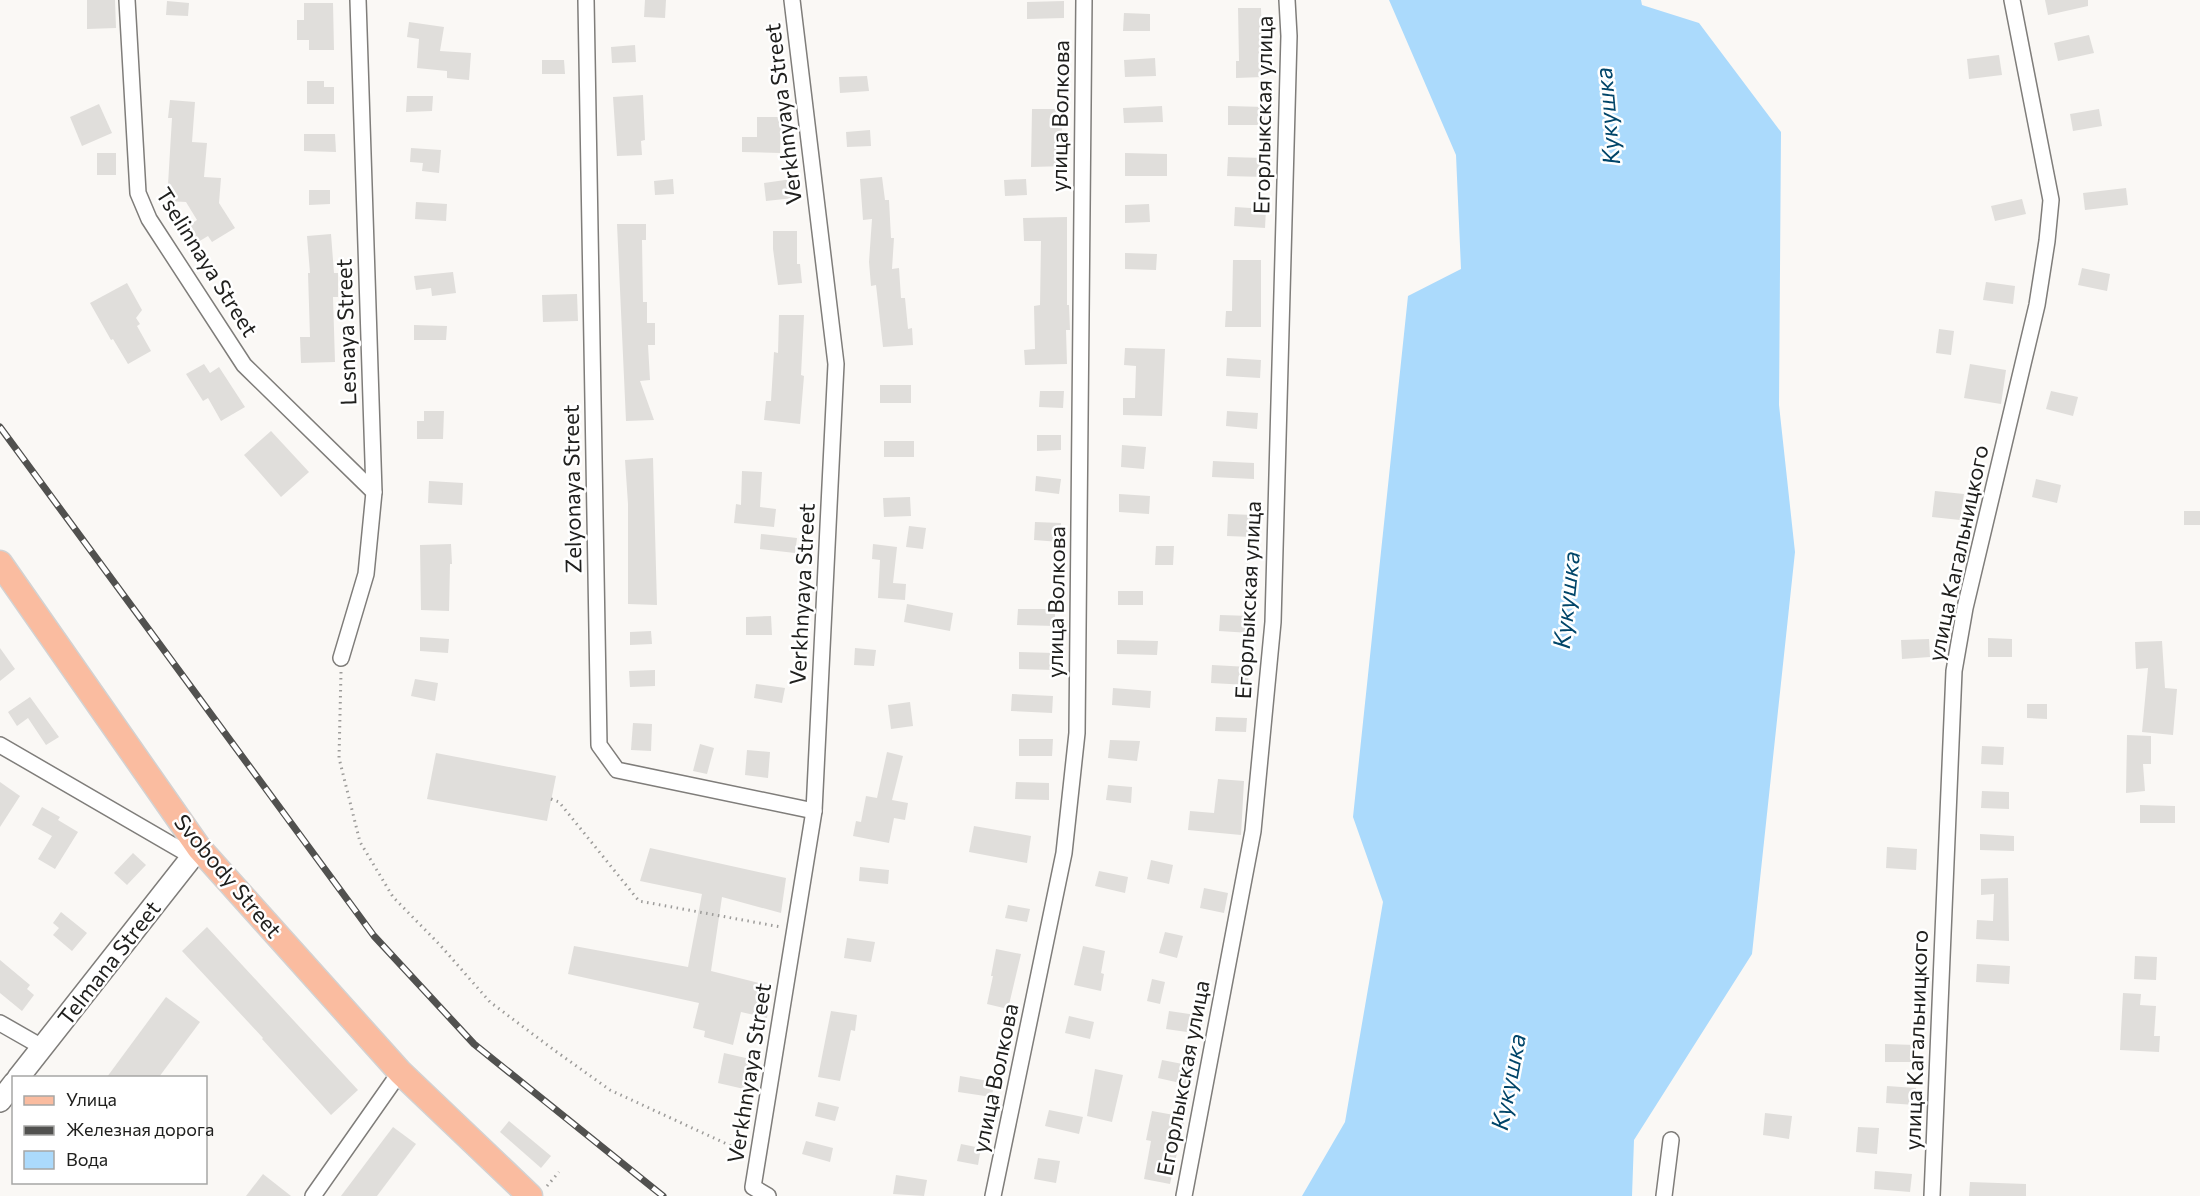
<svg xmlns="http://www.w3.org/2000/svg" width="2200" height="1196" viewBox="0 0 2200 1196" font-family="Commissioner,sans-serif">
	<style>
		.water { fill: #abdafc }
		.building { fill: #e0dedb }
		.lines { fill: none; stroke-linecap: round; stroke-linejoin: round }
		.street-casing { stroke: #7f7d7a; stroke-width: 18 }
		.secondary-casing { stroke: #7f7d7a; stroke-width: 24 }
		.primary-casing { stroke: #d2d2d2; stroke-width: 27 }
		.path { stroke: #9d9c9a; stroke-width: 3; stroke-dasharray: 1.5 4.5; stroke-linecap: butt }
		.street { stroke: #fff; stroke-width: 15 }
		.secondary { stroke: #fff; stroke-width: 21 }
		.primary { stroke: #fabca0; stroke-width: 24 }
		.rail-casing { stroke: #51514f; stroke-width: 7 }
		.rail { stroke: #fff; stroke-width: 4.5; stroke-dasharray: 14; stroke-linecap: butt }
		.labels { text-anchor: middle; stroke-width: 5; stroke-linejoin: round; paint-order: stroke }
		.street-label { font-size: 22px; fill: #20201e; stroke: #fff }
		.water-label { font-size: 24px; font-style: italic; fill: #004569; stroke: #fff }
	</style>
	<rect width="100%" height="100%" fill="#faf8f5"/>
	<polygon class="water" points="1389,0 1641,0 1642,5 1699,23 1781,132 1779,405 1795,552 1752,954 1634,1140 1632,1196 1302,1196 1345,1122 1383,902 1353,817 1408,296 1461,269 1456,155"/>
	<g class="building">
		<polygon points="87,0 115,0 116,28 87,29"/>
		<polygon points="645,0 666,0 665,18 644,17"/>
		<polygon points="2045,0 2088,0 2088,6 2048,15"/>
		<polygon points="167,1 189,3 188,16 166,15"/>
		<polygon points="1064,1 1064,18 1027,19 1027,2"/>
		<polygon points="304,3 333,3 334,50 309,50 309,40 297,40 297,20 304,20"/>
		<polygon points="1238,8 1261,8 1263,77 1236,78 1236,61 1239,61"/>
		<polygon points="1124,13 1150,14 1150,31 1123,31"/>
		<polygon points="409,22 444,27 440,51 471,53 469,80 447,78 447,71 417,68 419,39 407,37"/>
		<polygon points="2089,35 2094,53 2058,61 2054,43"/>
		<polygon points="635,45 636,62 612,63 611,47"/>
		<polygon points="1999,55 2002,75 1969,79 1967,59"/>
		<polygon points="1155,58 1156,76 1125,77 1124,60"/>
		<polygon points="542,60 564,60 565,74 542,74"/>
		<polygon points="867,76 869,91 840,93 839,77"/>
		<polygon points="307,81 324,81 324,87 334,87 334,104 307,104"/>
		<polygon points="643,95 645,140 641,141 642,155 617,156 613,97"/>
		<polygon points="407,96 433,96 432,111 406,112"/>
		<polygon points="170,100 195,102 192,142 207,143 204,177 221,178 219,203 235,228 212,242 208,236 198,242 188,226 197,220 186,202 167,201 172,118 168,118"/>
		<polygon points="99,104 112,133 82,146 70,117"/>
		<polygon points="1162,106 1163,122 1124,123 1123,108"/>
		<polygon points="1228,106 1265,107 1265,125 1228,125"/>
		<polygon points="1032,109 1062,109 1062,144 1065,144 1066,166 1031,167"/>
		<polygon points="2099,109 2102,126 2073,131 2070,114"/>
		<polygon points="757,117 781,117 780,153 742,152 742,137 757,137"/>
		<polygon points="870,130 871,146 847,147 846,132"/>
		<polygon points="304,134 335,134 336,152 304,151"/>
		<polygon points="411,148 441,150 439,173 422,171 423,163 410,162"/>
		<rect x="97" y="153" width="19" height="22"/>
		<polygon points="1125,153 1167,154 1167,176 1125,176"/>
		<polygon points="1228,157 1265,158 1265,177 1227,176"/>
		<polygon points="882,177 885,200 889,200 891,238 894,238 892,269 899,268 901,298 905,298 908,329 912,328 913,345 883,347 876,285 871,286 869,262 872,219 863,220 860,179"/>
		<polygon points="673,179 674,194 655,195 654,181"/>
		<polygon points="792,179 794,198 766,201 764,183"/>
		<polygon points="1026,179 1027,195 1005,196 1004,180"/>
		<polygon points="2126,188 2128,205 2085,210 2083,193"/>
		<polygon points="309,190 330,190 330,204 309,205"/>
		<polygon points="2022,199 2026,214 1995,221 1991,206"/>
		<polygon points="416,202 447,204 446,221 415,219"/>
		<polygon points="1149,204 1150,222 1125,223 1125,205"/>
		<polygon points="1235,207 1266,209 1265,228 1234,226"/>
		<polygon points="1067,217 1067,305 1069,305 1070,330 1066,330 1067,364 1025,365 1024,350 1035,349 1034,306 1040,305 1041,241 1024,241 1023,218"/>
		<polygon points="617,224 646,224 646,240 642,240 643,302 647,302 647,323 655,323 655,345 648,345 650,380 640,381 654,420 626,421"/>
		<polygon points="773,231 797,231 797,264 800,264 802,283 778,285 773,249"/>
		<polygon points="331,234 334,273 338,273 338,297 333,297 335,362 301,363 300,337 310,337 308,273 310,273 307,236"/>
		<polygon points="1125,253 1157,254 1156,270 1125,269"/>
		<polygon points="1233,260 1261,260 1261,327 1225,327 1226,311 1232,311"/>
		<polygon points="2082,268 2110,274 2107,291 2078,285"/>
		<polygon points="453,272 456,293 432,296 431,288 416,290 414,276"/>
		<polygon points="1986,282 2015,286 2013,304 1983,300"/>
		<polygon points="127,283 142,310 136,318 140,324 137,326 151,351 128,364 113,339 111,340 90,303"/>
		<polygon points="577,294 578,321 543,322 542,295"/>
		<polygon points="779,315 804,315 801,375 804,376 800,424 764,420 766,401 771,401 774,352 778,353"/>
		<polygon points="414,325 447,326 446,340 414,340"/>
		<polygon points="1939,329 1954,331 1951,355 1936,353"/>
		<polygon points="1125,348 1165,349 1162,416 1123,415 1123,398 1135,398 1136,366 1124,365"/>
		<polygon points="1227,358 1261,360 1260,378 1226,376"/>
		<polygon points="204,364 210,373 219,367 245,407 221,421 208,398 203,401 186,374"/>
		<polygon points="1970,364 2006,370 2001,404 1964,398"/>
		<rect x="880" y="385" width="31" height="18"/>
		<polygon points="1040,391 1064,391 1063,408 1039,407"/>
		<polygon points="2051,391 2078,397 2073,416 2046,409"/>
		<polygon points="424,411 444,411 443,439 417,439 417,421 424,421"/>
		<polygon points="1227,411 1258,413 1257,429 1226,426"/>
		<polygon points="271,431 309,472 281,497 244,455"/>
		<polygon points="1037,435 1061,435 1061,450 1037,451"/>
		<rect x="884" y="441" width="30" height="16"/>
		<polygon points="1122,445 1146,447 1144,469 1121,467"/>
		<polygon points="653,458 657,605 628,604 628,504 625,460"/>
		<polygon points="1213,461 1254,463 1254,479 1212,477"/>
		<polygon points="742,471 762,472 760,507 776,509 774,527 734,523 736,504 741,505"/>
		<polygon points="1036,476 1061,479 1059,494 1035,491"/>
		<polygon points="2036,479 2061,485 2057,503 2032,497"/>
		<polygon points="429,481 463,483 462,505 428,503"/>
		<polygon points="1935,491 1964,494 1960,520 1932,517"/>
		<polygon points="1119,494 1150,496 1149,514 1119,512"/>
		<polygon points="910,497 911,516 884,517 883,498"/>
		<rect x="2184" y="511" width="16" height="14"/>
		<polygon points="1228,514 1253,515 1252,537 1227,536"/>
		<polygon points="1035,522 1061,523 1060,542 1034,540"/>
		<polygon points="909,526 926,528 923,549 906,547"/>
		<polygon points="761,534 797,538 795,553 760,549"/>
		<polygon points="451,544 452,564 450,564 449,611 421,610 420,545"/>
		<polygon points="873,544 897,547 893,583 906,584 905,600 878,598 880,560 872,559"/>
		<polygon points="1156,546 1174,546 1173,565 1155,565"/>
		<rect x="1118" y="591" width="25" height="14"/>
		<polygon points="907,604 953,613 950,631 904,622"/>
		<polygon points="1018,609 1055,609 1055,626 1017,625"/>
		<polygon points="1220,615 1251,616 1250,633 1219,631"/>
		<polygon points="771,616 772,635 746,635 746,617"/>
		<polygon points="651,631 652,644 630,645 630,632"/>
		<polygon points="420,637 449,639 448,653 420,651"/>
		<polygon points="1988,638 2012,639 2012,657 1988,657"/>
		<polygon points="1929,639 1930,657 1902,659 1901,640"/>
		<polygon points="1117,640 1158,641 1157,655 1117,654"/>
		<polygon points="2162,641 2165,688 2177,689 2173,735 2142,732 2148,668 2136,669 2135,642"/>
		<polygon points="0,648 15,669 0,681"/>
		<polygon points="855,648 876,650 874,666 854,665"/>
		<polygon points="1019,652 1054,653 1054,670 1019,669"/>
		<polygon points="1212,665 1249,667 1248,685 1211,683"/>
		<polygon points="655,670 655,686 630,687 629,671"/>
		<polygon points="415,679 438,683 435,701 411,696"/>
		<polygon points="756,684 785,688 782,703 754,698"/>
		<polygon points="1113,688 1151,691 1150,708 1112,705"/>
		<polygon points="1012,694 1053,696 1052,713 1011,711"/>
		<polygon points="30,697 59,737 46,745 28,718 17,726 8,712"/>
		<polygon points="910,702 913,726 891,729 888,705"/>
		<polygon points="2027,704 2047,704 2047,719 2027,718"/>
		<polygon points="1216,717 1247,718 1246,732 1215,731"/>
		<polygon points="633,723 652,724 651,751 631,750"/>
		<polygon points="2127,735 2151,736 2151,764 2143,764 2145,791 2126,793"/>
		<polygon points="1019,739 1053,739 1052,756 1019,756"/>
		<polygon points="1110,740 1140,741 1137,761 1108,758"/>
		<polygon points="700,744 714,748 707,774 693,771"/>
		<polygon points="1982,746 2004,747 2003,765 1981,764"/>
		<polygon points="747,750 770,752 768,778 745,775"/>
		<polygon points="887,752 903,756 892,800 908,803 905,820 894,818 889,843 853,836 856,821 861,822 866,796 877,798"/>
		<polygon points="436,753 556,776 547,821 427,799"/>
		<polygon points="1218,779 1244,781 1241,835 1188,830 1190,811 1214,813"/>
		<polygon points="0,782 20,796 0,827"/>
		<polygon points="1016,782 1049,783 1049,800 1015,799"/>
		<polygon points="1108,785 1132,787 1131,803 1106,800"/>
		<polygon points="1982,791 2009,792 2009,809 1981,808"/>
		<polygon points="2140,805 2175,806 2175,823 2140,823"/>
		<polygon points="42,807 60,817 58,820 78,832 55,869 38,859 52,836 32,825"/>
		<polygon points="974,826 1031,836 1027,863 969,852"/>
		<polygon points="1980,834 2014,836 2014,851 1980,850"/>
		<polygon points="1887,847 1917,849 1916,870 1886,868"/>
		<polygon points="650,848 786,878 781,913 722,897 711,971 771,986 767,1018 741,1012 733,1045 704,1037 705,1031 693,1028 699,1003 568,974 574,946 688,967 702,894 640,881"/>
		<polygon points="133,853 146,865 127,885 114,873"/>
		<polygon points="1151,860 1173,865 1169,884 1147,879"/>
		<polygon points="860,867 889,870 888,884 859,881"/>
		<polygon points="1099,871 1128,877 1125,893 1095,886"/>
		<polygon points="2008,878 2009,941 1976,939 1977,920 1993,921 1994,894 1981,895 1981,879"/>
		<polygon points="1204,888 1228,893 1224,913 1200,908"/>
		<polygon points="1008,905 1030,909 1027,922 1005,918"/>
		<polygon points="61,912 87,933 72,951 53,935 59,928 53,923"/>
		<polygon points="207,927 358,1090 331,1115 262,1039 263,1038 182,951"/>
		<polygon points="1165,932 1183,936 1177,958 1159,953"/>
		<polygon points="847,938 875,942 871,962 844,958"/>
		<polygon points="1083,946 1105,951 1101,973 1104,974 1101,991 1074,985"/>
		<polygon points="996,949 1021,954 1008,1009 987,1004 993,976 991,976"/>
		<polygon points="2135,956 2157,957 2156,980 2134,979"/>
		<polygon points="0,960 30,985 27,989 34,995 22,1011 0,993"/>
		<polygon points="1977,964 2010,966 2009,984 1976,982"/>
		<polygon points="1152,979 1165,982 1160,1004 1147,1001"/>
		<polygon points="2123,993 2141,994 2140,1005 2156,1006 2154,1036 2160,1036 2159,1052 2120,1050"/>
		<polygon points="166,997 200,1022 159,1077 107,1077"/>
		<polygon points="831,1011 857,1015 855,1031 851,1030 840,1081 818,1077"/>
		<polygon points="1169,1011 1203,1016 1201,1034 1166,1029"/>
		<polygon points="1069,1016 1094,1022 1090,1039 1065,1033"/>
		<polygon points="1885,1044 1916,1045 1916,1062 1885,1062"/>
		<polygon points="724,1053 750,1059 744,1089 718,1083"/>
		<polygon points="1162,1060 1193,1066 1189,1085 1158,1078"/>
		<polygon points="1095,1069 1123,1075 1112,1122 1087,1116"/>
		<polygon points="960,1076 994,1082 992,1097 958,1092"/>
		<polygon points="1887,1086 1916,1088 1915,1105 1886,1103"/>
		<polygon points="818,1102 839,1107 835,1121 815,1116"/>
		<polygon points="1049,1110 1083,1117 1079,1134 1045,1126"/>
		<polygon points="1152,1111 1185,1117 1170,1184 1144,1179 1151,1141 1146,1140"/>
		<polygon points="1765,1113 1792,1116 1789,1139 1763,1135"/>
		<polygon points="509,1121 551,1156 541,1168 500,1132"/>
		<polygon points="393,1127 416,1144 377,1196 341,1196"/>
		<polygon points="1858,1127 1879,1128 1877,1154 1856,1152"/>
		<polygon points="806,1141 833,1148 830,1162 802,1154"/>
		<polygon points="961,1144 981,1148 978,1165 957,1161"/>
		<polygon points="1038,1158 1060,1161 1056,1183 1034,1179"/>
		<polygon points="1875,1171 1912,1174 1910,1192 1874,1189"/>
		<polygon points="263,1174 291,1196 246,1196"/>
		<polygon points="896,1175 927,1180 924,1196 893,1194"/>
		<polygon points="1970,1182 2026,1184 2026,1196 1969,1196"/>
	</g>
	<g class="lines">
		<defs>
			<g id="street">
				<polyline points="127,0 138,193 149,219 244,365 374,492"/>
				<polyline points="586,0 599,745 617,770 814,811"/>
				<polyline points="341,658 366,574 374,492 358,0"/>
				<polyline points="0,745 193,857"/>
				<polyline points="0,1023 42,1047"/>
				<polyline points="313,1196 400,1072"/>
				<polyline points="768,1196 753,1187 814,811 836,364 792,0"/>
				<polyline points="993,1196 1064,853 1077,733 1084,0"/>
				<polyline points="1184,1196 1253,831 1273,622 1289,36 1287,0"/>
				<polyline points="1664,1196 1671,1140"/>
				<polyline points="1932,1196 1954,671 1965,608 2037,305 2047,241 2051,200 2012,0"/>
			</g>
			<g id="secondary">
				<polyline points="18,1078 199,848"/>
				<polyline points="0,1101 14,1083"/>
			</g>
			<polyline id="primary" points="0,563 199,848 400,1072 530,1196"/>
		</defs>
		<use href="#street" class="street-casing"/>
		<use href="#secondary" class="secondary-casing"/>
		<use href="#primary" class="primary-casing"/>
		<g class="path">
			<polyline points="341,672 339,758 360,842 393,897 440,945 490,1002 554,1050 610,1090 742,1151"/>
			<polyline points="551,799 559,802 639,901 781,927"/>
			<polyline points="547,1186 559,1172"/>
		</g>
		<use href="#street" class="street"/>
		<use href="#secondary" class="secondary"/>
		<use href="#primary" class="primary"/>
		<defs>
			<polyline id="rail" points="0,427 374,936 474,1044 663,1196"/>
		</defs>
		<use href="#rail" class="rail-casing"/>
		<use href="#rail" class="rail"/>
	</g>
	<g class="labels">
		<g class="street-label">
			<text transform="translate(783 114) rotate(-97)" y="8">Verkhnyaya Street</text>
			<text transform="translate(1263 115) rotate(-89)" y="8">Егорлыкская улица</text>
			<text transform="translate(1060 116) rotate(-89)" y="8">улица Волкова</text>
			<text transform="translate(207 262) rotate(58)" y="8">Tselinnaya Street</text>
			<text transform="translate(346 332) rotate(-92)" y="8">Lesnaya Street</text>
			<text transform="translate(572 489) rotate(-91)" y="8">Zelyonaya Street</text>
			<text transform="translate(1958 553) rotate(-78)" y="8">улица Кагальницкого</text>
			<text transform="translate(802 594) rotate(-87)" y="8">Verkhnyaya Street</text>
			<text transform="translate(1248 600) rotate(-87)" y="8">Егорлыкская улица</text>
			<text transform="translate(1056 602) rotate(-89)" y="8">улица Волкова</text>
			<text transform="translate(228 876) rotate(50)" y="8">Svobody Street</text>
			<text transform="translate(109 963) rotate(-52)" y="8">Telmana Street</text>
			<text transform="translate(1916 1040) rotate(-88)" y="8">улица Кагальницкого</text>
			<text transform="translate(749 1073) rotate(-81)" y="8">Verkhnyaya Street</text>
			<text transform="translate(995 1078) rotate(-78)" y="8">улица Волкова</text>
			<text transform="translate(1183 1078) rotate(-79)" y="8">Егорлыкская улица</text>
		</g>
		<g class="water-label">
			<text transform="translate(1608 116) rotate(-95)" y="8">Кукушка</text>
			<text transform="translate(1567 600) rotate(-84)" y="8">Кукушка</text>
			<text transform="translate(1509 1082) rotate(-79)" y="8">Кукушка</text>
		</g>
	</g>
	<rect x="12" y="1076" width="195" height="108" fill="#ffffff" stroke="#a6a6a5" stroke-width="1.5"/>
	<rect x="24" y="1096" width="30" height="9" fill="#fabca0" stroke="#a6a6a5" stroke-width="1.5"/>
	<text x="66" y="1106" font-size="18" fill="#20201e">Улица</text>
	<rect x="24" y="1126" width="30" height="9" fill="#51514f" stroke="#a6a6a5" stroke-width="1.5"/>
	<text x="66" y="1136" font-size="18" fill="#20201e">Железная дорога</text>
	<rect x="24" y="1151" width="30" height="18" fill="#abdafc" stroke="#a6a6a5" stroke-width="1.5"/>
	<text x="66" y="1166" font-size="18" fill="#20201e">Вода</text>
</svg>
